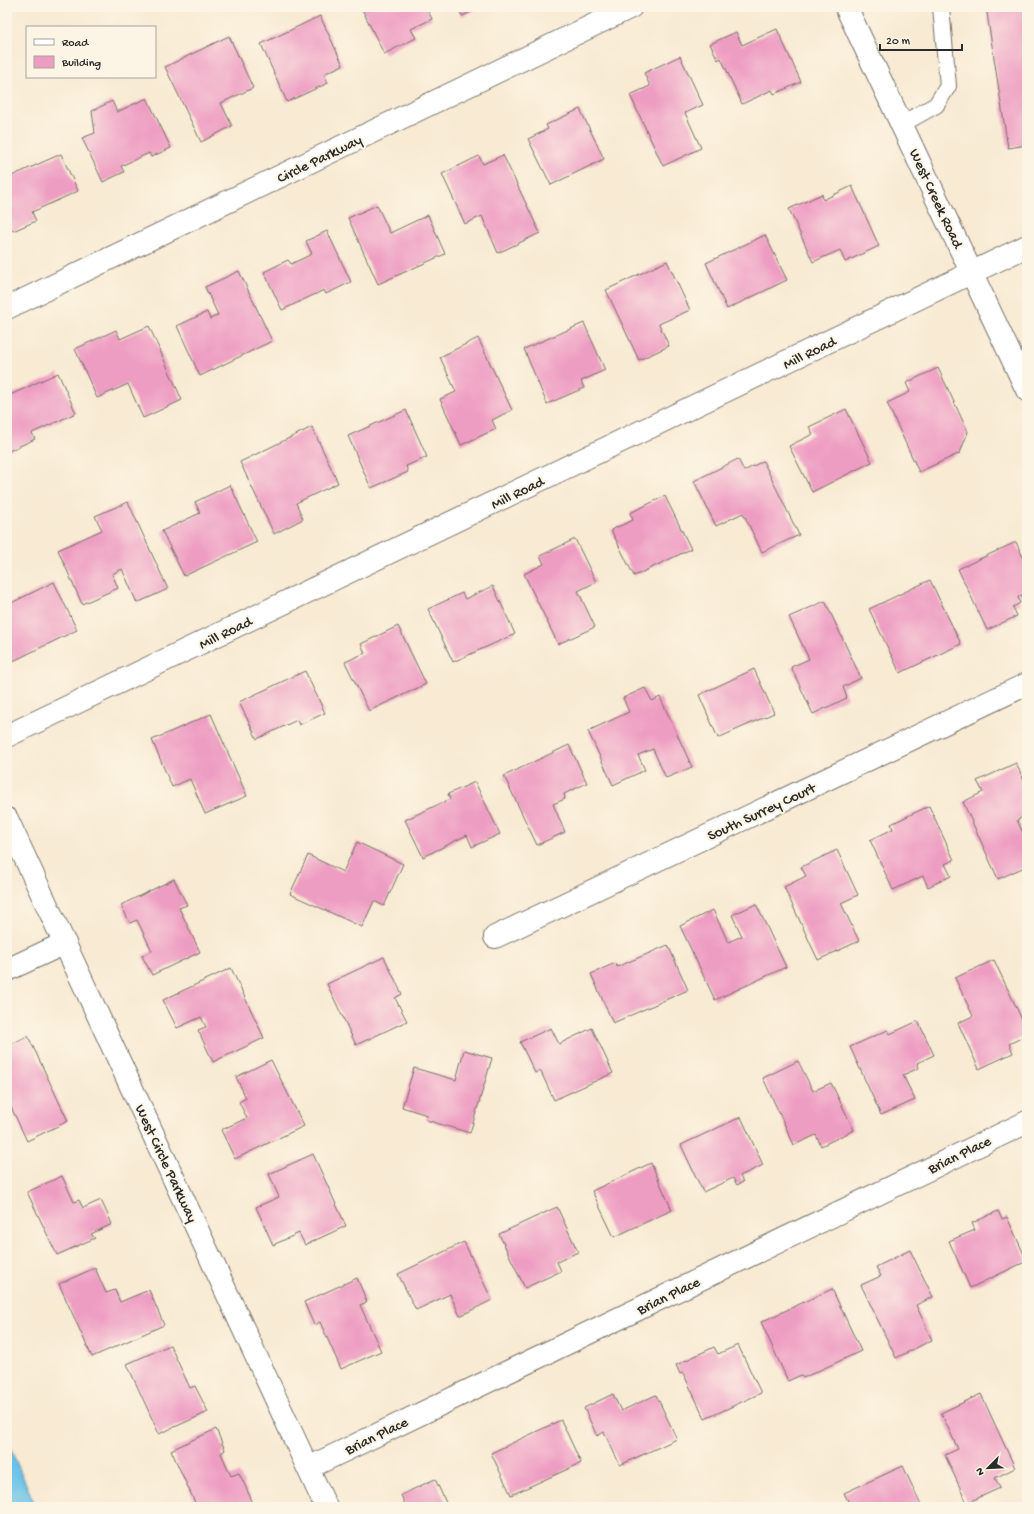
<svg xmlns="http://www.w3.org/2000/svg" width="1034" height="1514" viewBox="0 0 1034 1514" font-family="'Gochi Hand',sans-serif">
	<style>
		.water { fill: #6ac3e8; stroke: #4a778a }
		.building { fill: #ee9dc2 }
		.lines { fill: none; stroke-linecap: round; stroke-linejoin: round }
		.service-casing { stroke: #736e66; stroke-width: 18 }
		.minor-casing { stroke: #736e66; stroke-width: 24 }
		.service { stroke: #fff; stroke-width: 16 }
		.minor { stroke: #fff; stroke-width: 22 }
		.labels { text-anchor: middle; stroke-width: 4; stroke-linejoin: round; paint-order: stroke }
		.street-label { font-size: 15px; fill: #2b2b2b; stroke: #fcf5e5 }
	</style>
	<rect width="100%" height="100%" fill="#fcf5e5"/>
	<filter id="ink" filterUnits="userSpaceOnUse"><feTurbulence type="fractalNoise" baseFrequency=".025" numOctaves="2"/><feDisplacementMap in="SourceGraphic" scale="8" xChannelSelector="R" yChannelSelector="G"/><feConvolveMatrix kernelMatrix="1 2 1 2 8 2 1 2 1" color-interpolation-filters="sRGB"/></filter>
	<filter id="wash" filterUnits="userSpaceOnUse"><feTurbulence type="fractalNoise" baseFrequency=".012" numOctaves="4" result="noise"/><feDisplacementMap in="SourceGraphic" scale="16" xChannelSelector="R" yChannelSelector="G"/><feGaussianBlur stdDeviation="0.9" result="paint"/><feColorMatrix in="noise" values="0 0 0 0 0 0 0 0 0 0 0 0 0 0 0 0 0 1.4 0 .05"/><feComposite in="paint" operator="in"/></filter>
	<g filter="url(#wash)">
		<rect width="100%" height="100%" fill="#f8ead3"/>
		<polygon class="water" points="7,1442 9,1445 36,1507 7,1507"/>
		<g id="blocks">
			<g class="building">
				<polygon points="361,7 426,7 432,19 411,29 416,38 384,54"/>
				<polygon points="458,7 482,7 462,16"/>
				<polygon points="986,7 1027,7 1027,145 1008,148"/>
				<polygon points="320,16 343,65 324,74 328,83 287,102 261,44"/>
				<polygon points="777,29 801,82 774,94 772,90 742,104 721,58 718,60 710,44 736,32 742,45"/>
				<polygon points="229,36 253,88 221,103 232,126 201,142 165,67"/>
				<polygon points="680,56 703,105 685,113 701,148 663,166 630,95 650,86 644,73"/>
				<polygon points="147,98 171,148 151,157 149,153 121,166 124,172 103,182 82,138 95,133 92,111 112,101 117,112"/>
				<polygon points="580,109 604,159 551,185 528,139 548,129 546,125"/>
				<polygon points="61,154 78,191 32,212 36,221 13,231 7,219 7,178"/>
				<polygon points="503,155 540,233 498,253 482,216 465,224 442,174 479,156 483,164"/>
				<polygon points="852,186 879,246 845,262 840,250 813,262 789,209 822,194 823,200"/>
				<polygon points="377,205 390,233 428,215 445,254 378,284 348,218"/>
				<polygon points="327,231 351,282 326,294 324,290 282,310 264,272 288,260 291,264 312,254 306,241"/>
				<polygon points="765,235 787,280 727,309 706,263"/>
				<polygon points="667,261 690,310 659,324 669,346 639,360 606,290"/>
				<polygon points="239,271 272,341 200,376 177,326 207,312 210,319 218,315 205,287"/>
				<polygon points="584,323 605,370 581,381 584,388 547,404 524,349"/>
				<polygon points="149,326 182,400 143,418 128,384 97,398 75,349 116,330 120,339"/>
				<polygon points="478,338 512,410 492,420 496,429 461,445 440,399 456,392 440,357"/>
				<polygon points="938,368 968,432 960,453 919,472 887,403 910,392 906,383"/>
				<polygon points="58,373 76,413 32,433 35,439 7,452 7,393 8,396"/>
				<polygon points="846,409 872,462 812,492 789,446 813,434 809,427"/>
				<polygon points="406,410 427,457 406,466 408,472 371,488 348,436"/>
				<polygon points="312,427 338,483 296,503 303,519 274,534 240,462"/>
				<polygon points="738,459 744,471 763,461 799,535 762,552 743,513 716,526 694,481"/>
				<polygon points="230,485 257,542 184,576 162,531 200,513 195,502"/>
				<polygon points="665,496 691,549 634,576 611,530 633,520 630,513"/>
				<polygon points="128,502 168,589 137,603 122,569 112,574 118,588 82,604 58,550 102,530 95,516"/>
				<polygon points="575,539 596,582 578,591 595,627 558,644 524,574 544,564 540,556"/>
				<polygon points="1016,542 1027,566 1027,593 1018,597 1020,603 1013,607 1017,616 987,630 958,569"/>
				<polygon points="930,580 961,644 900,673 869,609"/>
				<polygon points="54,582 77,630 7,664 7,605"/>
				<polygon points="493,586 515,634 453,662 428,609 462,593 465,599"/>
				<polygon points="825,601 861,678 843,687 847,698 813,714 791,667 809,659 789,617"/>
				<polygon points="398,626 426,684 369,711 345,662 365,653 361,644"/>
				<polygon points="754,669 774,713 718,738 699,695"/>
				<polygon points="305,671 325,713 299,725 297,720 257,739 239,702"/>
				<polygon points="645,688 652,701 660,697 692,767 666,778 653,749 638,755 645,770 613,785 588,731 629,712 623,698"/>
				<polygon points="211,714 247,796 205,814 190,779 172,787 152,740"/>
				<polygon points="569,745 587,783 564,794 565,799 553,804 565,832 537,845 504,776"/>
				<polygon points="1016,763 1027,787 1027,815 1017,820 1027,842 1027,866 998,879 963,802 983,792 977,781"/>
				<polygon points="475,782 500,834 472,847 467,835 423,857 405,820 450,799 448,794"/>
				<polygon points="929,806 954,860 945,864 951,876 928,887 923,876 893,890 870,840 893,829 891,824"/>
				<polygon points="357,842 403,864 384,906 374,901 362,927 290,894 308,855 343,872"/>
				<polygon points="837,850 858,895 841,903 859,941 818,960 784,887 806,876 801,867"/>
				<polygon points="174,879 187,905 179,908 200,952 152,975 142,956 152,951 137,920 130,923 121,905"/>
				<polygon points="756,904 786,967 715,1000 680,926 713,910 728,942 742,936 732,915"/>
				<polygon points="668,945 688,990 613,1023 591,974 615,963 617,967"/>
				<polygon points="384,957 402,994 395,998 407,1021 356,1045 327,984"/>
				<polygon points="994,960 1027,1030 1027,1035 1009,1044 1013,1053 979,1069 958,1023 973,1016 955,978"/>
				<polygon points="231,968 264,1038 213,1062 198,1030 206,1027 201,1017 177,1028 163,1000"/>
				<polygon points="918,1021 934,1055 917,1063 919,1068 903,1075 915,1100 881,1115 850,1047 888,1030 890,1034"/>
				<polygon points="551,1028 559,1044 592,1028 613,1073 554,1100 540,1070 535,1073 520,1042"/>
				<polygon points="28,1036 68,1121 27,1141 9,1103 7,1104 7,1046"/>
				<polygon points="464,1050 492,1058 470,1133 426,1120 427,1115 402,1107 414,1068 456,1080"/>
				<polygon points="271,1060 304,1126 235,1159 221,1130 247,1118 239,1102 246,1098 236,1077"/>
				<polygon points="798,1061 813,1091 831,1083 854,1130 821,1146 816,1135 794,1145 763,1078"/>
				<polygon points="741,1117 763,1165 740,1176 743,1182 737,1185 733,1178 703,1192 681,1145"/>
				<polygon points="313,1154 346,1226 305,1245 299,1233 273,1245 256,1207 279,1197 269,1174"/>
				<polygon points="651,1163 672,1210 614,1237 592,1191"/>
				<polygon points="62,1176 74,1202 79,1200 83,1208 101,1200 112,1224 91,1234 95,1238 57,1255 27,1192"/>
				<polygon points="557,1207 578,1252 557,1262 561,1271 525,1288 499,1234"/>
				<polygon points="998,1211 1002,1219 1007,1217 1027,1261 970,1288 949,1241 975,1230 972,1223"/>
				<polygon points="464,1242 492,1300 460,1316 450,1294 416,1310 398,1274"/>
				<polygon points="910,1250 933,1297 916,1305 932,1340 896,1358 861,1285 881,1276 876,1267"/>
				<polygon points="95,1268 106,1293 115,1290 120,1302 149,1290 164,1325 92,1357 59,1284"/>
				<polygon points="357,1278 367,1302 360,1305 381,1351 341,1369 320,1322 314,1325 304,1302"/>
				<polygon points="832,1289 861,1351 803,1378 801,1375 788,1381 761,1322"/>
				<polygon points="170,1345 190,1388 195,1386 208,1412 159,1434 127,1364"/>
				<polygon points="738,1345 761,1393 705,1419 683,1373 680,1374 676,1365 714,1347 718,1354"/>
				<polygon points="613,1394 621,1411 656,1395 677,1439 620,1465 604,1432 597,1436 584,1408"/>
				<polygon points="981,1394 1015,1468 995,1478 1000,1488 967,1503 945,1455 958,1449 941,1413"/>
				<polygon points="561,1420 581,1463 511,1495 491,1453"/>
				<polygon points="216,1429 225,1450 221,1453 231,1476 239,1473 253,1503 244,1507 197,1507 171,1450"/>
				<polygon points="903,1466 922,1507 851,1507 844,1493"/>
				<polygon points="435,1479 448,1507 406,1507 401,1495"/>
			</g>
		</g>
	</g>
	<g filter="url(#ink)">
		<use href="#blocks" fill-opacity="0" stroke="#736e66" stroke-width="1"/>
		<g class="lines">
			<defs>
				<polyline id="service" points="902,124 936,105 948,86 941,7"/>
				<g id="minor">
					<polyline points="846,7 1027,390"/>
					<polyline points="7,308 631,7"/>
					<polyline points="7,736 1027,246"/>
					<polyline points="7,819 326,1507"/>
					<polyline points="495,937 1027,684"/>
					<polyline points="7,970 65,943"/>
					<polyline points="308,1468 1027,1122"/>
				</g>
			</defs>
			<use href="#service" class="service-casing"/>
			<use href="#minor" class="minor-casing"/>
			<use href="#service" class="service"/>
			<use href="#minor" class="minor"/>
		</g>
	</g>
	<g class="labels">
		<g class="street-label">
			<text transform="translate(319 158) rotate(-26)" y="5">Circle Parkway</text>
			<text transform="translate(937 198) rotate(65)" y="5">West Creek Road</text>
			<text transform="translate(809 352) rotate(-26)" y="5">Mill Road</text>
			<text transform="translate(517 492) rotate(-26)" y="5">Mill Road</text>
			<text transform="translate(225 632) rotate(-26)" y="5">Mill Road</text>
			<text transform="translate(761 811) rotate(-25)" y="5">South Surrey Court</text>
			<text transform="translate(959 1154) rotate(-26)" y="5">Brian Place</text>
			<text transform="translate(167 1163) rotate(65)" y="5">West Circle Parkway</text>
			<text transform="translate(668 1295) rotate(-26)" y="5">Brian Place</text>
			<text transform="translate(376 1435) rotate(-26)" y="5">Brian Place</text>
		</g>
	</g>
	<rect width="1034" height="1514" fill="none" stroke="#fcf5e5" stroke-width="24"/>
	<rect x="26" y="26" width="130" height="52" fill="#fcf5e5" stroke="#a8a49b"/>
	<rect x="34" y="39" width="20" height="6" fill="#ffffff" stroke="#a8a49b"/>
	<text x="62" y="46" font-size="12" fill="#2b2b2b">Road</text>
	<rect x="34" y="56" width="20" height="12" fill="#ee9dc2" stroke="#a8a49b"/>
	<text x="62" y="66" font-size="12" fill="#2b2b2b">Building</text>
	<g transform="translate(988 1468) rotate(246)" stroke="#fcf5e5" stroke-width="3" paint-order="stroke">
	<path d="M0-3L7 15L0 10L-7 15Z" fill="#2b2b2b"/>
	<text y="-6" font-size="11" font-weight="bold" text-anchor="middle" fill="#2b2b2b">N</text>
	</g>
	<path d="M880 44v6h82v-6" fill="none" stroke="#2b2b2b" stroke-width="2"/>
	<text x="886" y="44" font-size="12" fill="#2b2b2b" stroke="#fcf5e5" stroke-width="3" paint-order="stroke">20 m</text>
</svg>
